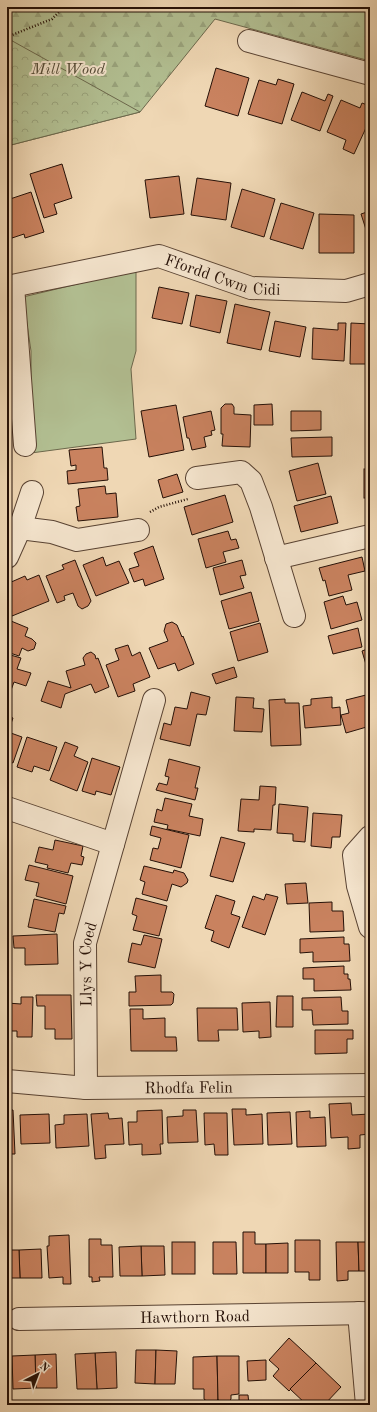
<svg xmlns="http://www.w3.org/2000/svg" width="377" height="1412" viewBox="0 0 377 1412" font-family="'Old Standard TT',serif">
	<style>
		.grass { fill: #b2bf92; stroke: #6c684c }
		.forest { fill: url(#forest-firs); stroke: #6c684c }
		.park { fill: url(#park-crowns); stroke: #6c684c }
		.building { fill: #c9825f; stroke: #251007 }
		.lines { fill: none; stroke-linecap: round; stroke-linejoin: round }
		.minor-casing { stroke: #584232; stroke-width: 24 }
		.path { stroke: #251007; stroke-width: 2.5; stroke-dasharray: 1 2; stroke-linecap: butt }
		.minor { stroke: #f5e5ce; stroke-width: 22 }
		.labels { text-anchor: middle; stroke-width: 4; stroke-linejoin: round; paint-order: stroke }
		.park-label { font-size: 16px; font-style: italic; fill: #564d38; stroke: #f5e5ce }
		.street-label { font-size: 16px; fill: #251007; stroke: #f5e5ce }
	</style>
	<defs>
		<pattern id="forest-firs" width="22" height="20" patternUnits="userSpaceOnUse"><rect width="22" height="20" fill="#b2bf92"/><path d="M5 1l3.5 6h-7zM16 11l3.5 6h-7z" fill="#99a37c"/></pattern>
		<pattern id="park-crowns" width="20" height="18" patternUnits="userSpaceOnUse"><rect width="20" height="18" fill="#b2bf92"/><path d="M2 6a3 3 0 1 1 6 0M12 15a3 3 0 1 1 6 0" fill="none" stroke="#99a37c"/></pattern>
	</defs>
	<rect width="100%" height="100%" fill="#efd7b4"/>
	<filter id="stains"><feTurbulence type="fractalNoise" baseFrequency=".005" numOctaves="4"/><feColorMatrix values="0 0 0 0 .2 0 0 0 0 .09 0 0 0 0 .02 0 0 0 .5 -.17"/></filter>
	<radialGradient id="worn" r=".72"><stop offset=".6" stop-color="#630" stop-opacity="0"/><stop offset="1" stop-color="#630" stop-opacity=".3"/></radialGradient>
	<polygon class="grass" points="136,270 136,351 131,369 136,439 31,453 31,351 23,297"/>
	<polygon class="forest" points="7,7 370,7 370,61 215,19 140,112 7,146"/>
	<polygon class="park" points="7,38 140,112 7,146"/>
	<g class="building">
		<polygon points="216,68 249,78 238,116 205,106"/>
		<polygon points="278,79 294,84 282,124 248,114 259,80 276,85"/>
		<polygon points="302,92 325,101 328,94 333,96 320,131 291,120"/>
		<polygon points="341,100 360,108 362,103 370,106 370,119 354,154 343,149 346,140 327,132"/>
		<polygon points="62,164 72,198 54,204 57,214 44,218 30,174"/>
		<polygon points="179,176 184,214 150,218 145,180"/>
		<polygon points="197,178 231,183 226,220 191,215"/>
		<polygon points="242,189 275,199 264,237 231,227"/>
		<polygon points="31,192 44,232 25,238 24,234 9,239 7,233 7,200"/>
		<polygon points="281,203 314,213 303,249 270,239"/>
		<polygon points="370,211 370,242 361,214"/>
		<polygon points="319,214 354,215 354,253 319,253"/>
		<polygon points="159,287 189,293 182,324 152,318"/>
		<polygon points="196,295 227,301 220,333 190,326"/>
		<polygon points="235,304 270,312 261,350 227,343"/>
		<polygon points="275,321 306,327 300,357 269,351"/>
		<polygon points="338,323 346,323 344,361 312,359 313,328 338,330"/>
		<polygon points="351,323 370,324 370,364 350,364"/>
		<polygon points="225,404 232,404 234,407 234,414 251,415 250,447 222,446 223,434 221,434 221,408"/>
		<polygon points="272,404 273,425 254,425 254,405"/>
		<polygon points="176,405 184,450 149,457 141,411"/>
		<polygon points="211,411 215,430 211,431 212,435 204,437 206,447 192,450 189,438 187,438 183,417"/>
		<polygon points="291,411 321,411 321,430 291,431"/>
		<polygon points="332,437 332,456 292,457 291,438"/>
		<polygon points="102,447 104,468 107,468 108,480 68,484 67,471 76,470 76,465 71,466 69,450"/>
		<polygon points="318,463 326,494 297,501 289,471"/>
		<rect x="364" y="469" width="6" height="29"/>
		<polygon points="177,474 183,492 163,498 158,480"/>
		<polygon points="105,486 106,494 116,493 118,517 78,521 76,507 80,506 78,489"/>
		<polygon points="225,495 233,522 192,535 184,507"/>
		<polygon points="331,496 338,523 301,532 294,506"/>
		<polygon points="228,531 231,540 236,539 239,548 223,552 226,562 206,568 198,539"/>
		<polygon points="153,546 164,579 145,586 143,579 134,582 129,569 139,566 134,553"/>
		<polygon points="103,557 106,566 119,561 129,583 96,596 83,565"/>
		<polygon points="362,557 365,571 348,575 352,590 329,596 325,580 323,581 319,568"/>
		<polygon points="75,560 91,601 88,606 82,609 78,606 73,593 64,596 65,600 57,603 46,576 64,569 62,565"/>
		<polygon points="242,560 246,575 240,576 244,588 220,595 213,568"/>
		<polygon points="39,575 49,601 12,616 7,605 7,588 11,587 9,583 25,576 27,580"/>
		<polygon points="251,592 259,621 229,629 221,601"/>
		<polygon points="343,596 346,605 357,602 362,620 331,629 324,602"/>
		<polygon points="11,621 28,628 25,636 32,639 36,643 34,649 28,651 22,648 19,656 7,652 7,631"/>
		<polygon points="172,622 177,625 182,637 183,636 194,664 178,671 175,663 158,669 149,648 168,641 164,631 166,624"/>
		<polygon points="260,623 268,652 238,661 230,632"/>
		<polygon points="358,628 362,647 333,654 328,636"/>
		<polygon points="128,645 132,656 140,652 150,677 133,684 135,691 118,697 106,665 119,660 115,649"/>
		<polygon points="370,648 370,667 367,668 362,651"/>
		<polygon points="91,652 95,655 96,659 98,658 109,687 95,693 91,684 65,694 61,708 41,701 48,681 71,688 66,671 85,665 83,658 86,654"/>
		<polygon points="7,654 21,658 17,669 31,673 26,686 14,682 10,693 7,692"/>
		<polygon points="234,667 237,677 216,684 212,674"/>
		<polygon points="191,692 210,697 206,715 197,714 190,746 160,739 164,723 171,725 175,707 187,709"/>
		<polygon points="370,694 370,726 346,733 341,715 349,713 346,700"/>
		<polygon points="236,697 254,698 253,708 264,709 262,732 234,731"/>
		<polygon points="332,697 332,708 340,707 341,725 305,728 303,706 311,705 311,699"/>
		<polygon points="285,699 285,703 299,703 301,745 271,746 269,700"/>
		<polygon points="7,716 13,718 8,732 22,737 13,763 7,761"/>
		<polygon points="27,737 57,747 49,771 34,766 32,772 17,767"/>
		<polygon points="65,742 78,747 74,756 88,762 77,791 50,780"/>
		<polygon points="92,758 120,767 111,795 96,791 95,795 82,791"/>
		<polygon points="169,759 200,767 195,788 198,788 195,800 156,790 159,783 167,785 169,777 165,776"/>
		<polygon points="260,786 276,787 275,805 273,805 271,830 254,829 254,832 238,831 241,799 259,800"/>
		<polygon points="165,798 192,804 189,816 203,819 200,836 167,829 168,825 154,822 157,809 162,811"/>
		<polygon points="279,804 308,807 305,842 293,841 293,834 277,833"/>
		<polygon points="313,813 342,815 340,837 332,837 331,848 311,846"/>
		<polygon points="152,826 189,835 181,868 150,860 153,848 158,849 161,838 150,835"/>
		<polygon points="221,837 245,843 233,882 210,876"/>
		<polygon points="55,840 83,846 81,856 84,857 82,865 71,863 68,873 47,868 48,865 35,862 39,847 53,850"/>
		<polygon points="29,865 73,876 66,904 36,896 39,883 25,880"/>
		<polygon points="144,866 173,873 174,870 184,873 188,880 187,883 181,887 172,884 167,901 142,894 145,882 140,880"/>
		<polygon points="306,883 308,903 287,904 285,884"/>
		<polygon points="266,894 278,897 265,935 242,927 253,896 264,900"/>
		<polygon points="216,895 235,901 231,914 240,917 229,948 211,941 214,931 205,928"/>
		<polygon points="136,898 167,906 159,936 133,930 137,916 132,914"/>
		<polygon points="34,899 66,906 64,914 59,913 55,932 28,927"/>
		<polygon points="332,902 332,911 343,911 344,931 310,932 309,903"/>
		<polygon points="57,934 58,964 25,965 25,948 14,948 13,936"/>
		<polygon points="144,935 162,939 155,968 128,962 132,943 141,945"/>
		<polygon points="344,937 344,944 349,944 350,961 313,962 313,952 300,953 300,939"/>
		<polygon points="344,966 344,974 348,974 348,979 350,979 351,990 314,991 314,979 303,979 303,968"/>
		<polygon points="161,975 161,992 172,992 174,994 173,1003 171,1005 129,1006 129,992 136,992 135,976"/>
		<polygon points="36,995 71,995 72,1039 55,1039 55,1029 45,1029 45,1006 37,1006"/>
		<polygon points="277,996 293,996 293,1027 276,1027"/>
		<polygon points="21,997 33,997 32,1037 17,1037 17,1031 7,1031 7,1003 21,1004"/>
		<polygon points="341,997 342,1011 348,1011 348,1024 313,1025 312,1010 302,1010 302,998"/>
		<polygon points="270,1002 271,1037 259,1038 259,1031 243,1032 242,1003"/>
		<polygon points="197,1008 237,1008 238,1030 218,1030 219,1041 198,1041"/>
		<polygon points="130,1009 143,1009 143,1019 165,1018 165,1037 176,1037 177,1051 131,1051"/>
		<polygon points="315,1030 353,1030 353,1039 347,1039 347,1053 315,1054"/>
		<polygon points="351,1103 352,1115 370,1114 370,1134 360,1135 360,1148 348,1149 348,1137 331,1138 329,1104"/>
		<polygon points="232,1109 246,1109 246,1115 262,1114 263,1144 234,1145"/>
		<polygon points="7,1110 13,1110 15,1154 7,1154"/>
		<polygon points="162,1110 163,1144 160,1144 161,1154 142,1155 142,1144 129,1145 128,1122 137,1122 137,1111"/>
		<polygon points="183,1110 196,1110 198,1142 168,1143 167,1117 183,1116"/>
		<polygon points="310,1111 310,1118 325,1117 326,1146 297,1147 296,1112"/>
		<polygon points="290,1112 292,1144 268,1145 267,1113"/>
		<polygon points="108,1113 109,1119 122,1118 124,1144 105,1145 106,1158 95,1159 91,1114"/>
		<polygon points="204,1113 227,1113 228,1155 215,1155 214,1144 205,1145"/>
		<polygon points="49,1114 50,1143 21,1144 20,1115"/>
		<polygon points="87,1114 89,1146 56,1148 55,1125 64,1124 64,1115"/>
		<polygon points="243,1232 255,1232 255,1244 266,1244 266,1273 243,1273"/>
		<polygon points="69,1235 71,1284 63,1284 63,1277 49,1278 47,1246 49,1246 49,1236"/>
		<polygon points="89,1239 101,1239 101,1245 112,1245 113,1277 99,1277 100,1281 92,1282 92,1277 89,1277"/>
		<polygon points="295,1240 320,1240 320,1280 309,1280 309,1272 295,1272"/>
		<rect x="172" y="1242" width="23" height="32"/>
		<polygon points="213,1242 236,1242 237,1274 213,1274"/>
		<polygon points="336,1242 358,1242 359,1271 348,1271 348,1280 337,1281"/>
		<polygon points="358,1242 370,1242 370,1271 359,1271"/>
		<polygon points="288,1243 288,1273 266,1273 266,1244"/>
		<polygon points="141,1246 164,1246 165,1275 142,1276"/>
		<polygon points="141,1246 142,1276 120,1276 119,1247"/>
		<polygon points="41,1249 42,1278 20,1278 19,1250"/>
		<polygon points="7,1250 19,1250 20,1278 7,1278"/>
		<polygon points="289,1338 316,1363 289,1391 273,1376 279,1369 269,1360"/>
		<polygon points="136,1350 156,1350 155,1384 135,1383"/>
		<polygon points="156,1350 177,1351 175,1384 155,1384"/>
		<polygon points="116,1352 117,1388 97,1389 95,1353"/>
		<polygon points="95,1353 97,1389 77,1389 75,1354"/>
		<polygon points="56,1354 57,1388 36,1388 35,1355"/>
		<polygon points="35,1355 36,1388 13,1389 12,1356"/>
		<polygon points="217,1356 218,1399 214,1403 209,1403 204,1399 204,1389 193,1389 193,1357"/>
		<polygon points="217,1356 239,1356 239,1394 231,1395 231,1399 227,1404 222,1405 218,1399"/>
		<polygon points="266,1360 266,1380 248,1381 247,1361"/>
		<polygon points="316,1363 341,1387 324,1405 307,1405 290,1389"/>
		<polygon points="239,1395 248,1395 249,1405 239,1405"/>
	</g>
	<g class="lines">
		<defs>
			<g id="minor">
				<polyline points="249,41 370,74"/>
				<polyline points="13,286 25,445"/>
				<path id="s1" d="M7,287L159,256L251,288L346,291L370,284"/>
				<polyline points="197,478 241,472 251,481 261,507 294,616"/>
				<polyline points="20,528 52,532 77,540 138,530"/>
				<polyline points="7,557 20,528 32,492"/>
				<polyline points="276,558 370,536"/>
				<polyline points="7,808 113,844"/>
				<polyline points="370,837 354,855 358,886 370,927"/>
				<path id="s2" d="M7,1081L86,1088L370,1085"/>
				<path id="s3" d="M86,1088L85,943L154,700"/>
				<polyline points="359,1313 367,1405"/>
				<path id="s4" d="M19,1319L370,1313"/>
			</g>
		</defs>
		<use href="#minor" class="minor-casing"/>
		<g class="path">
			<polyline points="7,37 52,19 64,7"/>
			<polyline points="150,512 159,507 188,499"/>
		</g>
		<use href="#minor" class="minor"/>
	</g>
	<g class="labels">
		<g class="park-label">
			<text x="68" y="74">Mill Wood</text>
		</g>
		<g class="street-label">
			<text dy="6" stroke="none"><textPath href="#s1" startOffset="222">Ffordd Cwm Cidi</textPath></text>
			<text dy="6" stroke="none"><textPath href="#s3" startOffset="124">Llys Y Coed</textPath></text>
			<text dy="6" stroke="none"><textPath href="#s2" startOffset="182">Rhodfa Felin</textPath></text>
			<text dy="6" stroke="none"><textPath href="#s4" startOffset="176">Hawthorn Road</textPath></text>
		</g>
	</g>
	<rect width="377" height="1412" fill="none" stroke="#efd7b4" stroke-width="24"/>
	<rect x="8" y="8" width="361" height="1396" fill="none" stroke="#251007" stroke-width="2"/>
	<rect x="12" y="12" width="353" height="1388" fill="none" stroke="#251007"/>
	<g transform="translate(38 1374) rotate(42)" stroke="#f5e5ce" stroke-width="3" paint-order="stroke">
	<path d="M0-3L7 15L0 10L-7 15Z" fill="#251007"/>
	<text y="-6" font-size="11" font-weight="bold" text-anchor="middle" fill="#251007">N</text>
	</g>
	<rect width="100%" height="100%" filter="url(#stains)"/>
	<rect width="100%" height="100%" fill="url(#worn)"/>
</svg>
